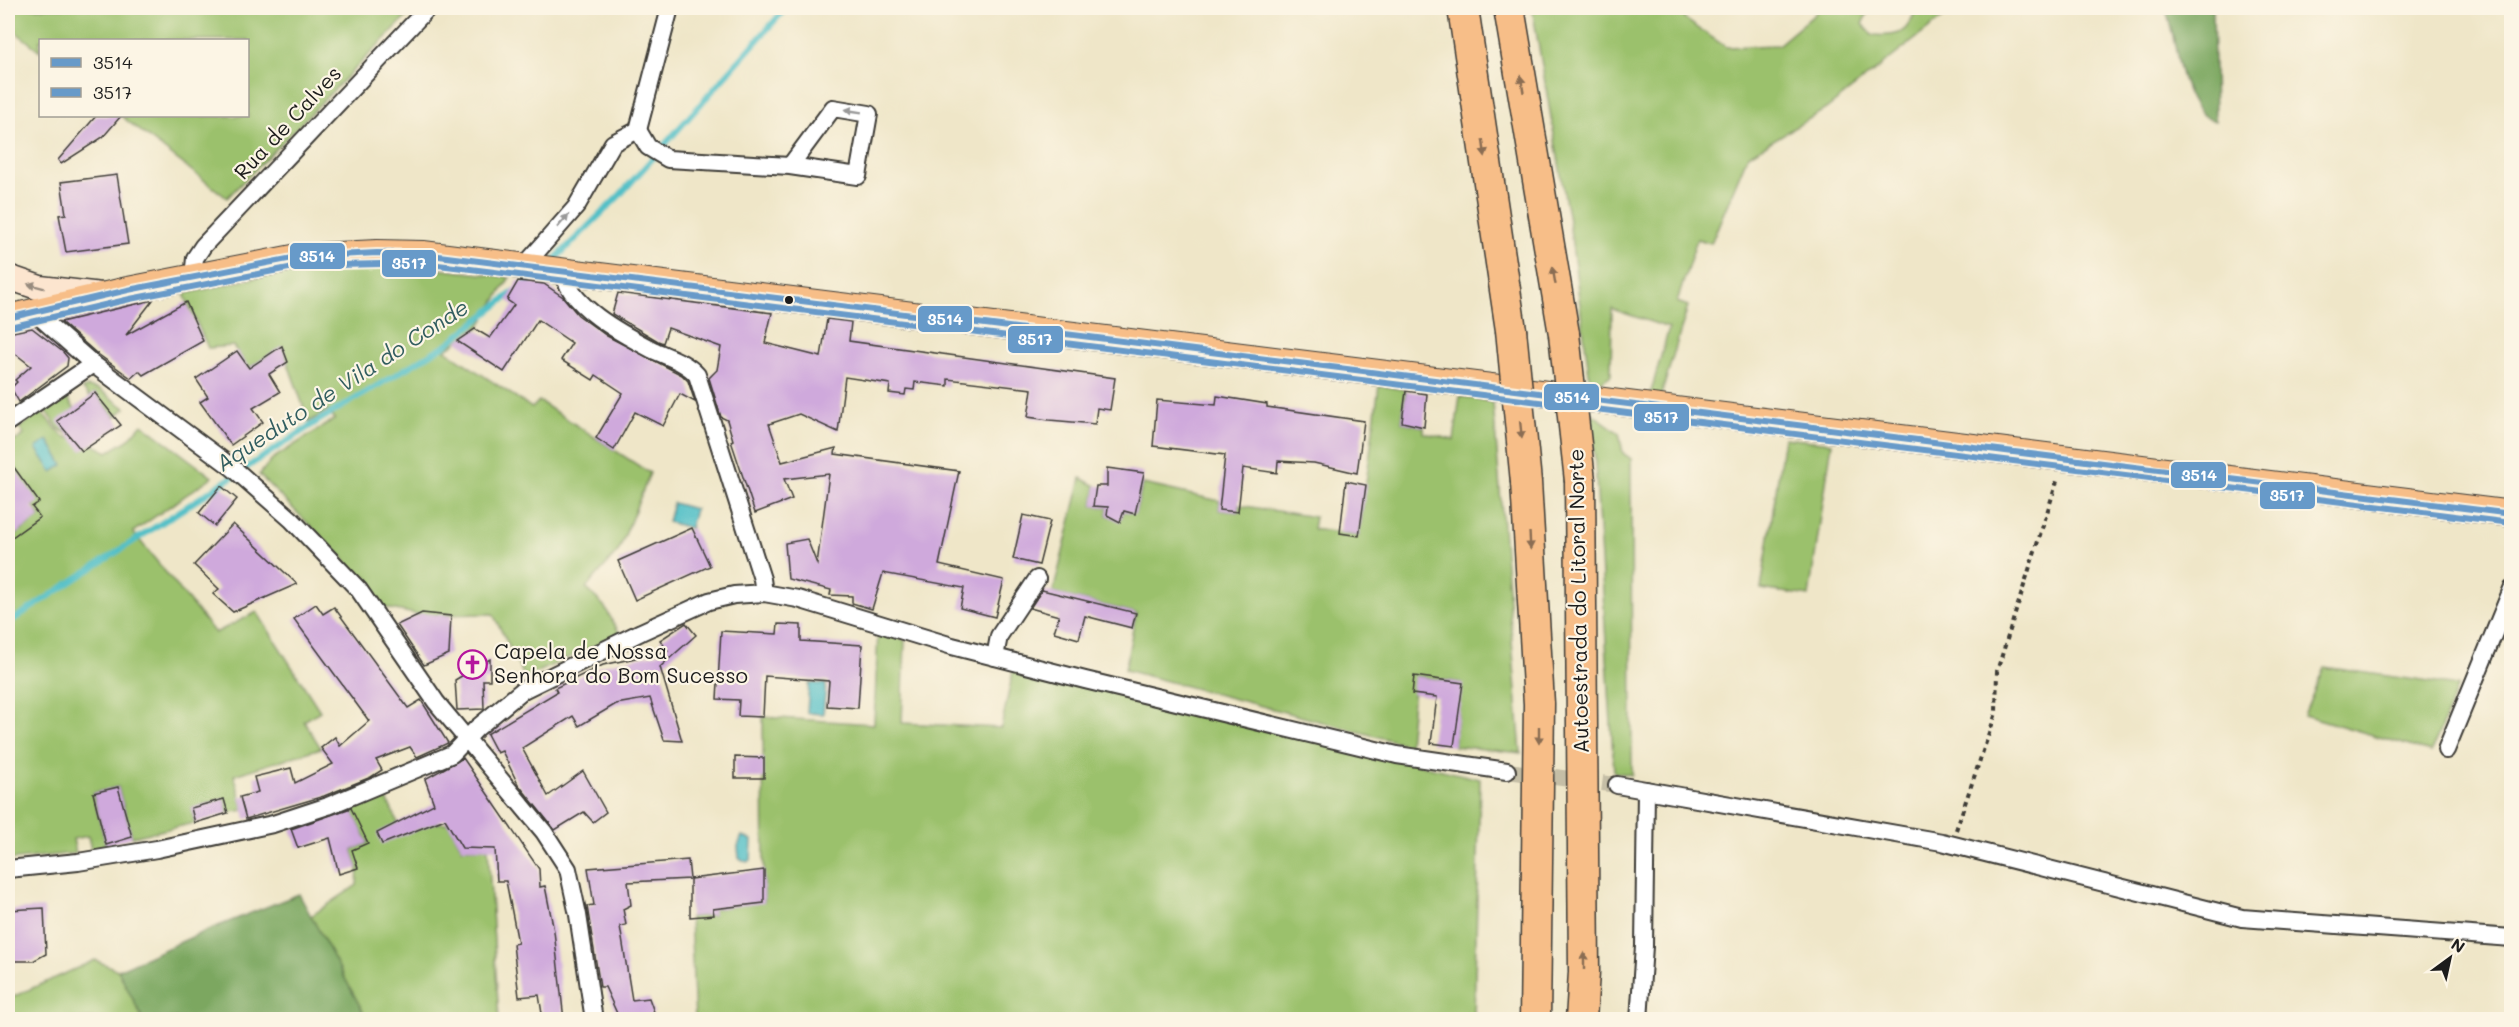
<svg xmlns="http://www.w3.org/2000/svg" width="2519" height="1027" viewBox="0 0 2519 1027" font-family="Mali,sans-serif">
	<style>
		.green { fill: #9bc16c; stroke: #5c6e44; stroke-width: 1.5 }
		.forest { fill: #7ca760; stroke: #4c623e; stroke-width: 1.5 }
		.water { fill: #52c0c7; stroke: #376e72; stroke-width: 1.5 }
		.lines { fill: none; stroke-linecap: round; stroke-linejoin: round }
		.stream { stroke: #52c0c7; stroke-width: 6 }
		.building { fill: #cfa9dc }
		.street-tunnel { stroke: #c5bea6; stroke-width: 16; stroke-dasharray: 16 8; stroke-linecap: butt }
		.street-casing { stroke: #3c3a36; stroke-width: 20 }
		.secondary-casing { stroke: #3c3a36; stroke-width: 27 }
		.primary-casing { stroke: #3c3a36; stroke-width: 28 }
		.highway-casing { stroke: #3c3a36; stroke-width: 33 }
		.path { stroke: #3c3a36; stroke-width: 4; stroke-dasharray: 4.5 4.5; stroke-linecap: butt }
		.street { stroke: #fff; stroke-width: 16 }
		.secondary { stroke: #fce5cf; stroke-width: 24 }
		.primary { stroke: #f7be88; stroke-width: 26 }
		.highway { stroke: #f7be88; stroke-width: 30 }
		.highway-bridge-casing { stroke: #3c3a36; stroke-width: 33; stroke-linecap: butt }
		.highway-bridge { stroke: #f7be88; stroke-width: 30 }
		.bus-1-casing { stroke: #fcf5e5; stroke-width: 10 }
		.bus-2-casing { stroke: #fcf5e5; stroke-width: 10 }
		.bus-1 { stroke: #679ac9; stroke-width: 6 }
		.bus-2 { stroke: #679ac9; stroke-width: 6 }
		.oneway { fill: #8a6d52 }
		.oneway2 { fill: #999 }
		.oneway3 { fill: #978b7e }
		.bus-dot { fill: #1c1c1c; stroke: #fcf5e5; stroke-width: 2 }
		.labels { text-anchor: middle; stroke-width: 4.5; stroke-linejoin: round; paint-order: stroke }
		.street-label { font-size: 21px; fill: #1c1c1c; stroke: #fcf5e5 }
		.poi-label { font-size: 21px; fill: #1c1c1c; stroke: #fcf5e5; text-anchor: start }
		.water-label { font-size: 22px; font-style: italic; fill: #325e60; stroke: #fcf5e5 }
		.line-badge { stroke: #fcf5e5; stroke-width: 2 }
		.badge-label { font-size: 16px; text-anchor: middle; font-weight: bold; fill: #fff }
	</style>
	<rect width="100%" height="100%" fill="#fcf5e5"/>
	<filter id="ink" filterUnits="userSpaceOnUse"><feTurbulence type="fractalNoise" baseFrequency=".0167" numOctaves="2"/><feDisplacementMap in="SourceGraphic" scale="12" xChannelSelector="R" yChannelSelector="G"/><feConvolveMatrix kernelMatrix="1 2 1 2 8 2 1 2 1" color-interpolation-filters="sRGB"/></filter>
	<filter id="wash" filterUnits="userSpaceOnUse"><feTurbulence type="fractalNoise" baseFrequency=".008" numOctaves="4" result="noise"/><feDisplacementMap in="SourceGraphic" scale="24" xChannelSelector="R" yChannelSelector="G"/><feGaussianBlur stdDeviation="1.35" result="paint"/><feColorMatrix in="noise" values="0 0 0 0 0 0 0 0 0 0 0 0 0 0 0 0 0 1.4 0 .05"/><feComposite in="paint" operator="in"/></filter>
	<g filter="url(#wash)">
		<rect width="100%" height="100%" fill="#efe6c8"/>
		<g class="green">
			<polygon points="8,8 415,8 227,198 121,116 248,116 248,40 40,40 40,51 8,26"/>
			<path d="M1532,8H1680L1685,19L1726,47L1778,45L1816,13L1818,8H1874L1869,10L1862,24L1872,35C1899,37 1908,34 1916,8H1955L1826,109L1748,155L1711,243L1697,239L1677,302L1688,306L1661,396L1650,395L1669,328L1612,309L1611,375L1591,389L1569,221Z"/>
			<polygon points="334,267 417,267 510,277 479,327 445,350 532,408 539,401 650,473 619,550 586,588 604,606 620,634 525,678 493,614 419,615 382,607 342,557 259,475 272,459 335,419 328,410 309,422 282,347 249,368 233,346 208,348 184,294 281,272"/>
			<polygon points="1379,385 1406,390 1402,422 1424,427 1424,433 1454,440 1460,396 1493,402 1521,753 1454,746 1462,683 1415,676 1409,745 1125,670 1136,613 1053,593 1081,478 1096,486 1093,506 1108,507 1107,515 1120,521 1124,511 1135,513 1143,484 1220,501 1219,510 1238,512 1239,505 1315,517 1313,529 1359,536"/>
			<polygon points="88,387 100,390 125,408 115,417 95,393 90,397 82,388"/>
			<polygon points="64,394 74,408 68,434 59,429 44,409"/>
			<polygon points="41,412 63,436 92,444 108,452 128,440 142,424 212,477 133,532 215,633 257,612 320,711 304,721 321,748 234,775 244,810 228,813 224,799 191,808 195,823 132,837 118,787 93,793 106,845 91,850 88,836 73,839 76,853 8,860 8,540 40,517 13,468 8,472 8,435 10,433 15,441 24,435 19,428"/>
			<polygon points="1592,413 1619,433 1623,453 1631,459 1632,775 1614,772"/>
			<polygon points="1784,438 1832,443 1809,596 1761,589"/>
			<polygon points="878,632 905,640 902,723 1001,728 1014,667 1480,779 1474,1019 695,1019 690,917 713,915 713,909 764,902 763,717 874,724"/>
			<polygon points="2324,667 2458,686 2431,752 2304,715"/>
			<polygon points="385,795 398,823 448,823 462,848 488,848 499,1019 367,1019 311,916 357,885 358,868 352,850 368,843 353,813 356,808"/>
			<polygon points="95,960 118,970 143,1019 8,1019 8,999"/>
		</g>
		<g class="forest">
			<path d="M2165,8H2213L2215,121C2178,113 2178,38 2165,8Z"/>
			<polygon points="299,894 367,1019 143,1019 118,970 203,932"/>
		</g>
		<g class="water">
			<polygon points="48,440 63,465 52,472 36,448"/>
			<polygon points="673,503 695,509 690,528 668,522"/>
			<polygon points="809,683 826,684 823,714 807,713"/>
			<polygon points="742,836 752,840 751,860 747,862 739,858 738,846"/>
		</g>
		<g class="lines">
			<g class="stream">
				<polyline points="551,263 619,196 786,8"/>
				<polyline points="8,623 318,421 447,344 533,277"/>
			</g>
		</g>
		<g id="blocks">
			<g class="building">
				<polygon points="96,116 121,116 103,137 61,164 58,160"/>
				<polygon points="117,175 128,244 66,252 59,215 66,214 61,182"/>
				<polygon points="518,281 544,284 563,297 578,315 607,336 682,375 688,381 695,402 680,394 663,426 635,412 614,450 596,438 623,393 596,375 593,380 561,360 572,343 538,320 504,372 457,341 475,329 490,338 514,305 507,300"/>
				<polygon points="618,293 772,313 765,343 821,357 827,319 851,322 849,341 1115,378 1110,410 1097,408 1095,424 1049,420 1028,417 1032,389 948,379 948,386 915,382 914,390 906,389 905,395 889,393 890,384 845,377 838,432 799,414 769,424 782,462 836,448 835,454 959,471 939,565 1004,580 995,617 960,608 964,588 883,573 872,609 852,603 852,596 830,595 831,590 788,579 785,543 807,539 817,564 829,474 784,479 792,499 755,513 731,441 733,440 727,420 721,417 709,378 717,370 721,347 668,328 663,343 658,341 612,314"/>
				<polygon points="153,300 126,335 186,302 203,341 143,375 139,371 131,378 95,352 61,322"/>
				<polygon points="32,328 63,352 68,358 67,366 19,402 11,388 17,382 15,380 31,366 8,348 8,333"/>
				<polygon points="282,346 288,362 269,374 280,392 253,408 263,422 231,445 200,402 208,397 196,379 237,351 249,368"/>
				<polygon points="1406,391 1427,394 1424,427 1402,422"/>
				<polygon points="95,393 121,425 82,451 57,421"/>
				<polygon points="1217,396 1267,404 1267,407 1364,421 1357,473 1314,463 1278,461 1277,473 1243,468 1238,512 1219,510 1225,455 1153,446 1157,400 1216,405"/>
				<polygon points="8,459 39,502 32,507 40,517 8,540"/>
				<polygon points="1107,468 1144,473 1135,514 1124,511 1120,522 1107,515 1108,507 1093,506 1096,486 1107,486"/>
				<polygon points="1346,481 1366,485 1359,536 1340,533"/>
				<polygon points="221,486 237,499 215,526 199,513"/>
				<polygon points="1023,515 1050,521 1039,565 1013,559"/>
				<polygon points="233,524 297,584 233,612 213,594 219,589 194,565"/>
				<polygon points="692,528 710,566 635,600 618,561"/>
				<polygon points="1042,590 1136,613 1132,628 1085,616 1079,639 1054,632 1059,616 1030,608"/>
				<polygon points="316,604 323,614 334,607 408,708 421,700 448,743 417,757 410,747 376,760 382,770 371,777 324,796 246,819 240,797 258,792 254,777 291,768 295,783 333,764 321,748 335,737 340,746 369,721 294,619"/>
				<polygon points="422,613 451,616 449,654 424,665 397,625"/>
				<polygon points="686,623 696,635 660,667 682,741 664,740 650,698 616,704 579,726 573,716 522,748 548,796 583,771 606,812 593,822 584,812 555,830 518,784 502,751 497,753 487,734 557,692 555,688 603,665 668,651 660,640"/>
				<polygon points="778,624 801,625 801,641 862,645 858,708 827,706 829,681 765,676 763,717 738,716 739,700 717,699 721,631 777,634"/>
				<polygon points="490,659 490,680 483,680 484,709 457,710 455,680"/>
				<polygon points="1414,676 1463,683 1454,746 1431,743 1437,697 1412,694"/>
				<polygon points="735,757 764,758 764,778 735,778"/>
				<polygon points="463,758 539,869 540,887 545,886 554,931 564,1020 543,1020 539,995 519,997 513,944 518,943 506,881 497,881 495,849 462,848 445,819 382,844 377,833 434,804 425,779"/>
				<polygon points="118,787 132,837 106,845 93,793"/>
				<polygon points="224,799 228,813 195,823 191,808"/>
				<polygon points="351,808 368,843 352,850 358,868 339,874 330,838 298,848 291,829"/>
				<polygon points="688,860 690,879 628,882 631,905 623,909 626,925 620,926 632,1000 649,998 654,1012 642,1020 620,1020 605,987 600,987 587,906 594,905 588,868"/>
				<polygon points="764,870 764,903 713,909 714,915 690,917 690,879"/>
				<polygon points="44,908 46,954 33,961 8,961 8,910"/>
			</g>
		</g>
	</g>
	<g filter="url(#ink)">
		<use href="#blocks" fill-opacity="0" stroke="#3c3a36" stroke-width="1.5"/>
		<g class="lines">
			<polyline class="street-tunnel" points="1507,771 1617,785"/>
			<defs>
				<g id="street">
					<polyline points="638,130 648,147 668,159 790,166 858,176 869,114 833,108 790,166"/>
					<polyline points="525,265 576,207 613,143 638,130 670,8"/>
					<path d="M564,270C564,304 626,336 653,350C668,357 686,362 697,375L762,579L764,593"/>
					<polyline points="193,277 195,258 203,246 428,8"/>
					<polyline points="34,312 93,364 233,468 292,520 359,590 436,702 544,832 568,869 578,915 594,1020"/>
					<polyline points="8,422 93,364"/>
					<polyline points="995,657 999,636 1037,579"/>
					<polyline points="2446,750 2512,589"/>
					<polyline points="1617,785 1942,842 2242,918 2512,938"/>
					<polyline points="8,869 78,862 157,849 273,824 328,806 452,754 477,728 523,690 641,632 709,601 734,595 764,593 798,599 952,646 1085,680 1397,755 1507,771"/>
					<polyline points="1639,1020 1644,946 1646,790"/>
				</g>
				<polyline id="secondary" points="8,277 40,288 101,295"/>
				<polyline id="primary" points="8,318 128,290 298,257 377,253 423,254 2512,514"/>
				<g id="highway">
					<polyline points="1463,8 1511,330"/>
					<polyline points="1509,8 1564,334"/>
					<polyline points="1580,481 1584,972 1581,1020"/>
					<polyline points="1526,482 1539,704 1535,1020"/>
				</g>
			</defs>
			<use href="#street" class="street-casing"/>
			<use href="#secondary" class="secondary-casing"/>
			<use href="#primary" class="primary-casing"/>
			<use href="#highway" class="highway-casing"/>
			<polyline class="path" points="1956,830 1996,713 1997,671 2058,478"/>
			<use href="#street" class="street"/>
			<use href="#secondary" class="secondary"/>
			<use href="#primary" class="primary"/>
			<use href="#highway" class="highway"/>
			<defs>
				<g id="highway-bridge">
					<polyline points="1511,330 1526,482"/>
					<polyline points="1564,334 1580,481"/>
				</g>
			</defs>
			<use href="#highway-bridge" class="highway-bridge-casing"/>
			<use href="#highway-bridge" class="highway-bridge"/>
			<defs>
				<polyline id="bus-1" points="8,318 128,290 298,257 377,253 423,254 2512,514"/>
				<polyline id="bus-2" points="10,327 130,299 299,266 422,263 2511,523"/>
			</defs>
			<use href="#bus-1" class="bus-1-casing"/>
			<use href="#bus-2" class="bus-2-casing"/>
			<use href="#bus-1" class="bus-1"/>
			<use href="#bus-2" class="bus-2"/>
		</g>
		<defs><path id="oneway-solid" d="M-6-.8H1V-3.2L6.5 0L1 3.2V.8H-6Z" transform="scale(1.5)"/></defs>
		<g class="oneway">
			<use href="#oneway-solid" transform="translate(1522 84) rotate(-100)"/>
			<use href="#oneway-solid" transform="translate(1484 148) rotate(82)"/>
			<use href="#oneway-solid" transform="translate(1554 276) rotate(-100)"/>
			<use href="#oneway-solid" transform="translate(1521 430) rotate(84)"/>
			<use href="#oneway-solid" transform="translate(1530 541) rotate(87)"/>
			<use href="#oneway-solid" transform="translate(1539 735) rotate(90)"/>
			<use href="#oneway-solid" transform="translate(1584 961) rotate(-90)"/>
		</g>
		<g class="oneway2">
			<use href="#oneway-solid" transform="translate(853 111) rotate(-171)"/>
			<use href="#oneway-solid" transform="translate(563 221) rotate(-49)"/>
		</g>
		<use class="oneway3" href="#oneway-solid" transform="translate(36 286) rotate(-165)"/>
	</g>
	<defs>
		<symbol id="church-ring" viewBox="-11 -11 22 22"><circle r="9.5" fill="#fcf5e5" stroke="#b5179e" stroke-width="1.5"/><path d="M-1.2-6h2.4v3.5h3.3v2.4h-3.3V6h-2.4V-.1h-3.3v-2.4h3.3Z" fill="#b5179e"/></symbol>
	</defs>
	<g fill-rule="evenodd">
		<use href="#church-ring" x="456" y="648" width="33" height="33"/>
	</g>
	<circle class="bus-dot" cx="789" cy="300" r="5"/>
	<g class="labels">
		<g class="street-label">
			<text transform="translate(288 123) rotate(-47)" y="7">Rua de Calves</text>
			<text transform="translate(1579 601) rotate(-91)" y="7">Autoestrada do Litoral Norte</text>
		</g>
		<g class="poi-label">
			<text x="494" y="659">Capela de Nossa<tspan x="494" dy="24">Senhora do Bom Sucesso</tspan></text>
		</g>
		<g class="water-label">
			<text transform="translate(342 385) rotate(-33)" y="8">Aqueduto de Vila do Conde</text>
		</g>
	</g>
	<g class="line-badge">
		<rect x="289" y="242" width="57" height="28" rx="6" fill="#679ac9"/>
		<rect x="381" y="249" width="56" height="29" rx="6" fill="#679ac9"/>
		<rect x="917" y="305" width="56" height="28" rx="6" fill="#679ac9"/>
		<rect x="1007" y="325" width="57" height="29" rx="6" fill="#679ac9"/>
		<rect x="1543" y="383" width="57" height="28" rx="6" fill="#679ac9"/>
		<rect x="1633" y="403" width="57" height="29" rx="6" fill="#679ac9"/>
		<rect x="2170" y="461" width="57" height="28" rx="6" fill="#679ac9"/>
		<rect x="2259" y="481" width="57" height="29" rx="6" fill="#679ac9"/>
	</g>
	<g class="badge-label">
		<text x="317" y="262">3514</text>
		<text x="409" y="269">3517</text>
		<text x="945" y="325">3514</text>
		<text x="1035" y="345">3517</text>
		<text x="1572" y="403">3514</text>
		<text x="1661" y="423">3517</text>
		<text x="2199" y="481">3514</text>
		<text x="2287" y="501">3517</text>
	</g>
	<rect width="2519" height="1027" fill="none" stroke="#fcf5e5" stroke-width="30"/>
	<rect x="39" y="39" width="210" height="78" fill="#fcf5e5" stroke="#a29e95" stroke-width="1.5"/>
	<rect x="51" y="58" width="30" height="9" fill="#679ac9" stroke="#a29e95" stroke-width="1.5"/>
	<text x="93" y="69" font-size="18" fill="#1c1c1c">3514</text>
	<rect x="51" y="88" width="30" height="9" fill="#679ac9" stroke="#a29e95" stroke-width="1.5"/>
	<text x="93" y="99" font-size="18" fill="#1c1c1c">3517</text>
	<g transform="translate(2450 958) rotate(33)" stroke="#fcf5e5" stroke-width="4.5" paint-order="stroke">
	<path d="M0-4.5L10 22L0 15L-10 22Z" fill="#1c1c1c"/>
	<text y="-9" font-size="16" font-weight="bold" text-anchor="middle" fill="#1c1c1c">N</text>
	</g>
</svg>
